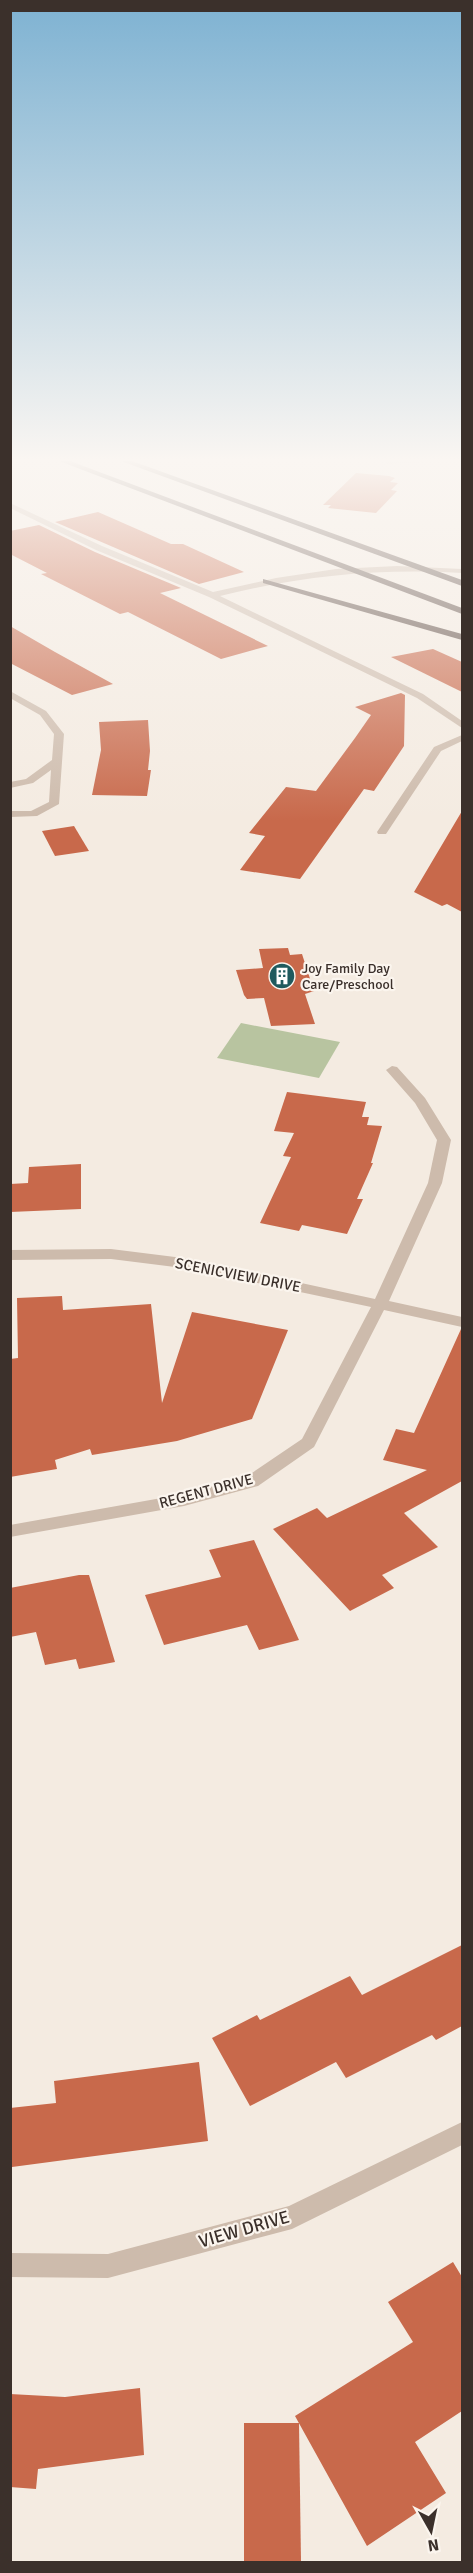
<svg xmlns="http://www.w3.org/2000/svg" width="473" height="2573" viewBox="0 0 473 2573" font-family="Signika,sans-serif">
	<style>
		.green { fill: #b8c4a0 }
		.building { fill: #c8694b }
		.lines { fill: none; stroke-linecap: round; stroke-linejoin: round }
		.minor { fill: #cdbbac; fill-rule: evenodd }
		.highway { fill: #5c4a42; fill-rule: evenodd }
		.labels { text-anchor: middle; stroke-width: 4.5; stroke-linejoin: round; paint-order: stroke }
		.far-poi-label { font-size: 14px; fill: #3b302b; stroke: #fbf5ee; text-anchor: start }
		.street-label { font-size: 15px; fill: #3b302b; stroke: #fbf5ee }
		.near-street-label { font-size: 18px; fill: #3b302b; stroke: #fbf5ee }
	</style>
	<rect width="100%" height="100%" fill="#f4ebe1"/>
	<polygon class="green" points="241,1023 340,1042 319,1078 217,1058"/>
	<g class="building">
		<polygon points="356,473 389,476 395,478 390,482 398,483 391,490 397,491 376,513 328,508 331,505 323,505"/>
		<polygon points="98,512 171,544 183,544 244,572 199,584 55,522"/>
		<polygon points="39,525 95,552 181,588 160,593 268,646 221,659 128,612 120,614 41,574 47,573 10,554 10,531"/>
		<polygon points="10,626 55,652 113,684 72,695 10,663"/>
		<polygon points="433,649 462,662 462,692 391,657"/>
		<polygon points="401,693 405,695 404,746 374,791 364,789 300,879 240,870 265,836 249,833 286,787 316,791 355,738 371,715 355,707"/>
		<polygon points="148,720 150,751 148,770 151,770 147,796 92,795 101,750 99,722"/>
		<polygon points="462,811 462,912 447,904 442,906 414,892"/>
		<polygon points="74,826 89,851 55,856 42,831"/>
		<polygon points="288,948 290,955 302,954 314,991 305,994 315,1024 271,1026 264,998 247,999 244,995 236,970 263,968 259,949"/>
		<polygon points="287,1092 366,1102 362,1117 369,1117 367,1125 382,1126 371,1163 373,1163 357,1199 363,1199 347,1234 302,1225 299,1231 260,1223 291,1157 283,1156 294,1133 274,1131"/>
		<polygon points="81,1164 81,1209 10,1212 10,1184 28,1183 29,1167"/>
		<polygon points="62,1296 63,1310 151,1304 162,1403 192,1312 288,1330 252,1419 177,1441 92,1455 90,1449 55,1460 57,1469 10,1477 10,1359 18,1358 17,1298"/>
		<polygon points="461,1329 462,1481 404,1513 438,1547 382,1575 394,1588 350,1611 273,1529 317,1508 327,1518 427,1470 383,1460 396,1429 414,1433"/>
		<polygon points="254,1540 299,1640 259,1650 247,1625 164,1645 145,1595 221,1577 209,1550"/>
		<polygon points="79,1575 89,1575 115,1662 79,1669 76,1659 45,1665 36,1632 10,1637 10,1588"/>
		<polygon points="462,1945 462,2026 436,2040 432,2035 346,2078 336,2062 250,2106 212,2038 257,2015 260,2020 350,1976 362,1995"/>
		<polygon points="199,2062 208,2141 12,2167 10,2108 56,2103 54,2081"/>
		<polygon points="453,2262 462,2277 462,2411 415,2442 446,2493 367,2546 295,2416 413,2342 388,2302"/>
		<polygon points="140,2388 144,2455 38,2469 36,2489 10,2487 10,2394 65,2397"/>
		<polygon points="244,2423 299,2423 301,2562 244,2562"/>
	</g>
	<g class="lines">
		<g class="minor">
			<polygon points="388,461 441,461 386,464"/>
			<path d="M10,503L102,546L213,592L276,578L336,569L397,566L462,569V573C379,568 300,576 220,596L423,694L462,721V728L417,698L209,597L96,550L10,508Z"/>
			<polygon points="10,691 46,711 64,734 59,804 37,816 10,817 10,811 31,811 49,802 51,770 33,783 10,788 10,782 26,779 52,760 54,734 40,715 10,698"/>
			<polygon points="462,735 462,741 441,751 386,834 378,834 377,832 434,747"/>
			<polygon points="392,1066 397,1067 425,1098 451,1140 442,1183 389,1301 462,1317 462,1327 384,1310 314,1447 258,1486 184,1506 10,1537 10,1525 184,1494 246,1477 302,1439 371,1307 191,1269 111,1259 10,1260 10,1250 111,1249 191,1259 375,1299 428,1183 437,1140 415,1103 386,1070"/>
			<polygon points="462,2122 462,2145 292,2229 108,2278 10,2277 10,2253 108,2254 289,2206"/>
		</g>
		<g class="highway">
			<polygon points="59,461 70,461 462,608 462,614"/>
			<polygon points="121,461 132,461 462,580 462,586"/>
			<polygon points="263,579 462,634 462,640 263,583"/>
		</g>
	</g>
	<linearGradient id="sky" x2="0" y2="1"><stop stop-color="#7eb2d2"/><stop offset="0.56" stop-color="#faf6f2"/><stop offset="1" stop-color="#faf6f2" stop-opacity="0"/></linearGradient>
	<rect width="473" height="821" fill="url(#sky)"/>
	<defs>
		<symbol id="building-disc" viewBox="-11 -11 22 22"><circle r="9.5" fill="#1f5a5e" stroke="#fbf5ee"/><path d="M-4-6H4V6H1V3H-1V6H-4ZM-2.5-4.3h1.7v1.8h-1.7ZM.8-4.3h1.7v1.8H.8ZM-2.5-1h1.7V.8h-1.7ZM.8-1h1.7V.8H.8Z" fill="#fff"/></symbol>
	</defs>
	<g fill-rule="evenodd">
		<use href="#building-disc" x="267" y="961" width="30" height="30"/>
	</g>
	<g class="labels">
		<g class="far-poi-label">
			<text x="302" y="973">Joy Family Day<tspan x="302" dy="16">Care/Preschool</tspan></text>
		</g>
		<g class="street-label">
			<text transform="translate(238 1275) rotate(11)" y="5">SCENICVIEW DRIVE</text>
			<text transform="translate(206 1491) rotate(-15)" y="5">REGENT DRIVE</text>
		</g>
		<g class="near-street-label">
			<text transform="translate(244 2229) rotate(-16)" y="6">VIEW DRIVE</text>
		</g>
	</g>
	<rect width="473" height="2573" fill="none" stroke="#3b302b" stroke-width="24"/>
	<g transform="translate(431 2531) rotate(171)" stroke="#fbf5ee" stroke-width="4.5" paint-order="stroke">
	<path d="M0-4.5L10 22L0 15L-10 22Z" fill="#3b302b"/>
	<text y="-9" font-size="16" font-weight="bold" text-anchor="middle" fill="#3b302b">N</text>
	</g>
</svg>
